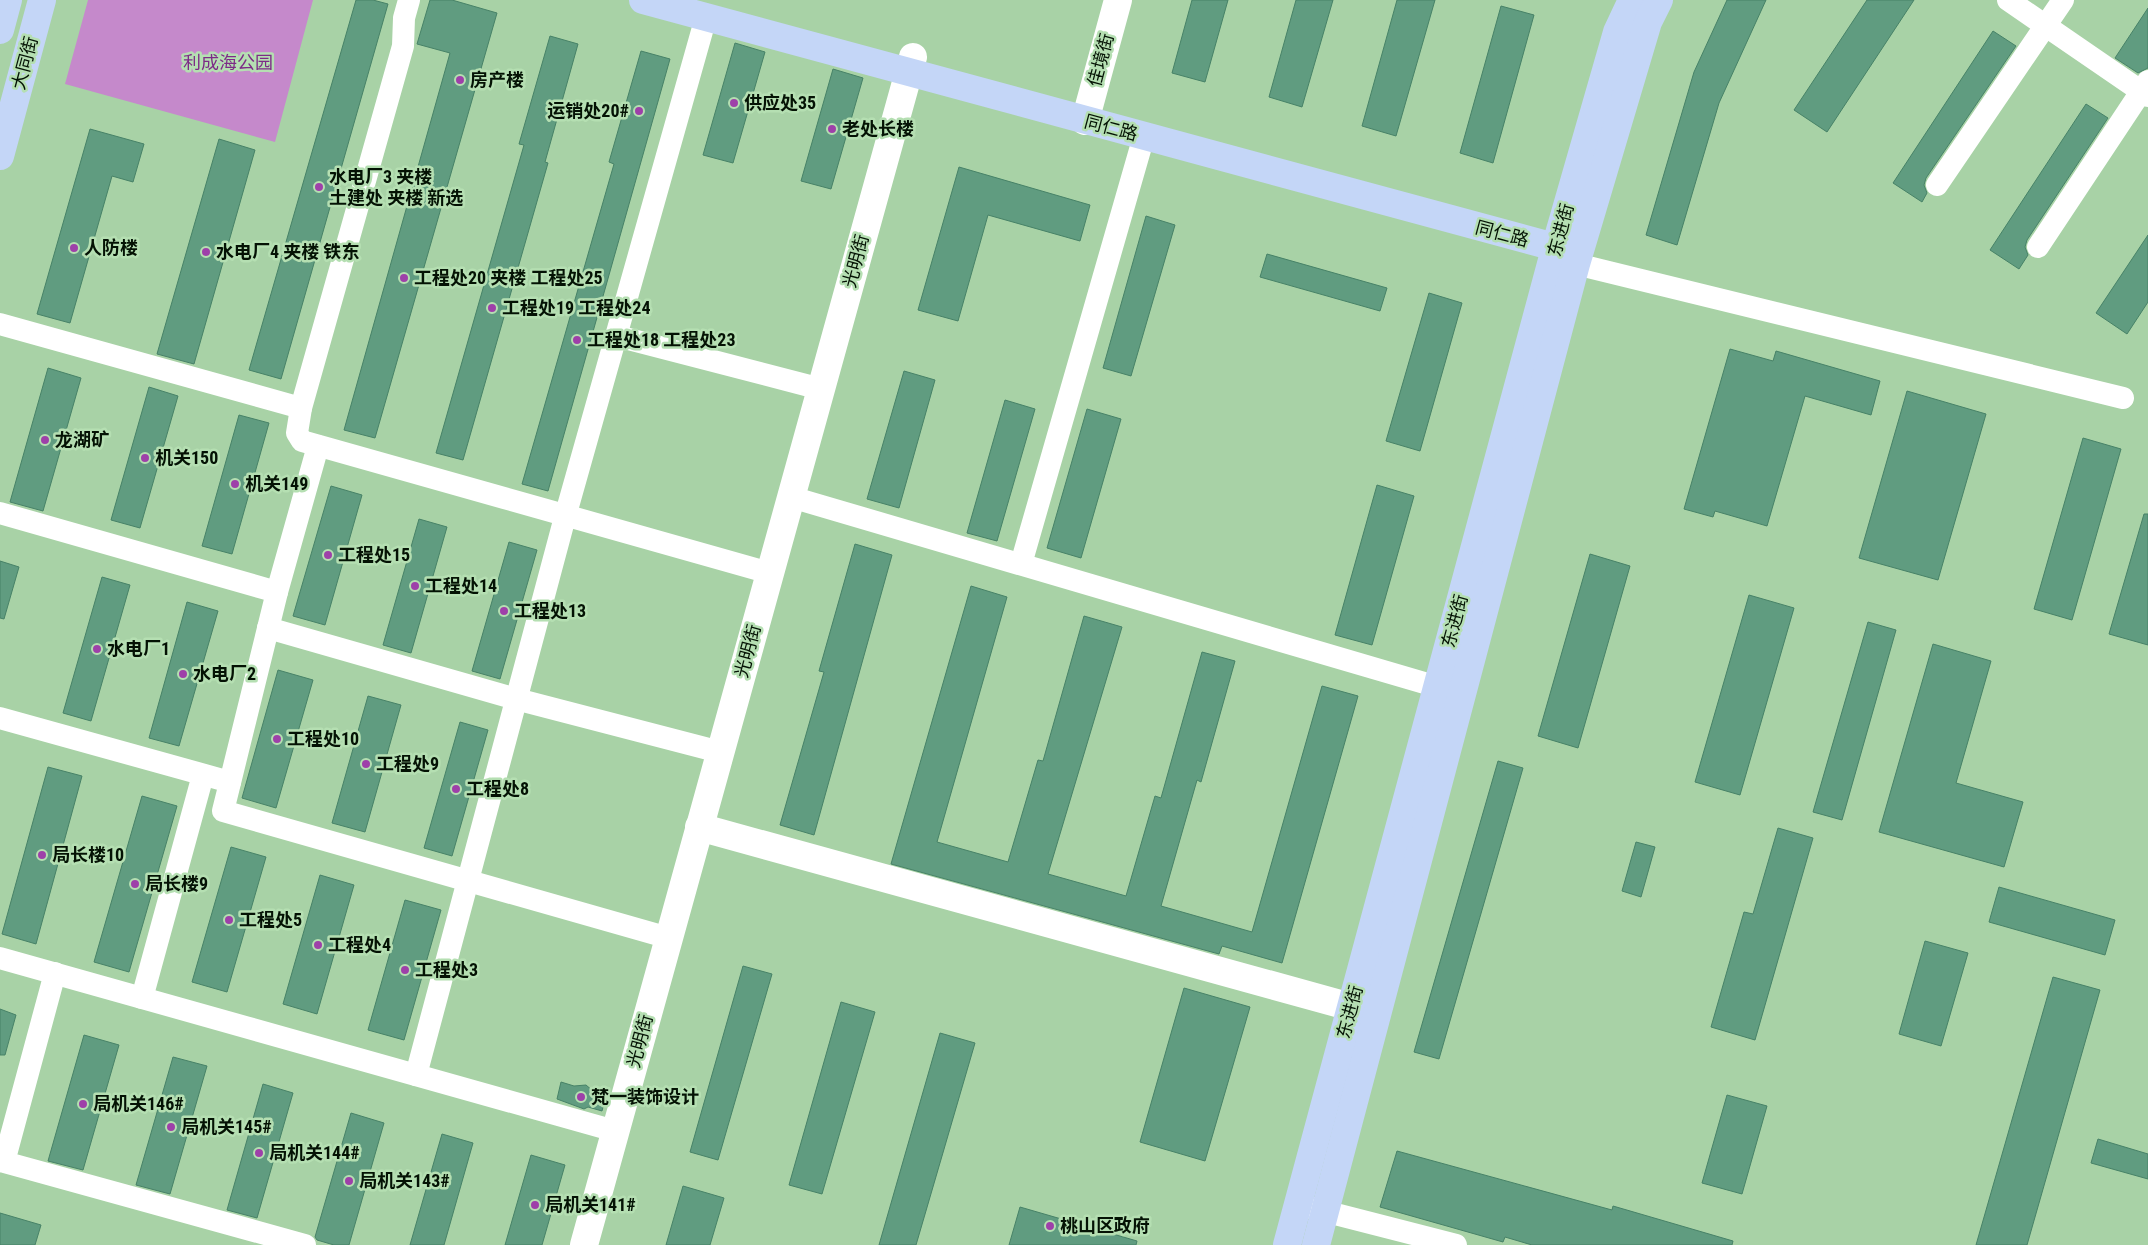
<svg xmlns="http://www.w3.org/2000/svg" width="2148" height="1245" viewBox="0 0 2148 1245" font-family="'Roboto Condensed','Noto Sans SC',sans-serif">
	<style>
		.green { fill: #c589cb }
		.building { fill: #609c80; stroke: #478267 }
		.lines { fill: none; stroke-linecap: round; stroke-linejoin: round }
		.street { stroke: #fff; stroke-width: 22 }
		.secondary { stroke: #fff; stroke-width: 28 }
		.primary { stroke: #c4d6f7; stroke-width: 28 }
		.poi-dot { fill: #9e40a9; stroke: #b5dfb2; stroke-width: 2 }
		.labels { text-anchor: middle; stroke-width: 5; stroke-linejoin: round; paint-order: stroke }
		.street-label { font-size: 18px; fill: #041204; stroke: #b5dfb2 }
		.park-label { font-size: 18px; fill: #7d2b87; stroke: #b5dfb2 }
		.poi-label { font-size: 18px; font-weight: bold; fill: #041204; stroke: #b5dfb2; text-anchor: start }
	</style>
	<rect width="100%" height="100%" fill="#a8d2a6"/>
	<polygon class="green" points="88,0 313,0 275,142 65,84"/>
	<g class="building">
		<polygon points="356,0 373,0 388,4 281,379 249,370"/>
		<polygon points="430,0 452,0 497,13 375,438 344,430 450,53 417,44"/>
		<polygon points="1192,0 1228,0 1205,82 1172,73"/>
		<polygon points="1296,0 1333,0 1302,107 1269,97"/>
		<polygon points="1397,0 1435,0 1396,136 1362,126"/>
		<polygon points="1727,0 1766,0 1719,103 1677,245 1646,235 1694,72"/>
		<polygon points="1867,0 1914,0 1827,132 1794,110"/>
		<polygon points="1501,6 1534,15 1493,163 1460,153"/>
		<polygon points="2148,8 2148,68 2138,73 2115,58"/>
		<polygon points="1993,31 2016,46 1926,178 1924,185 1927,193 1922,202 1893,183"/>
		<polygon points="550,36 578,44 545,162 548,163 463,460 436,453 524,145 519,144"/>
		<polygon points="735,43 765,52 733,163 703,155"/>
		<polygon points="641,51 670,59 548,491 522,484 614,164 609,162"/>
		<polygon points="833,69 863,78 831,189 801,181"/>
		<polygon points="2086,104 2108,118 2027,240 2025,247 2028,255 2019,269 1990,250"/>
		<polygon points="90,129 144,144 133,182 112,176 70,323 37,314"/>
		<polygon points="219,139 255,150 194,364 157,354"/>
		<polygon points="959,167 1090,205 1080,241 988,215 958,321 918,310"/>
		<polygon points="1146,216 1175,225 1131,376 1103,368"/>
		<polygon points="2148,235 2148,302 2127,334 2096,313"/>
		<polygon points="1267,254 1387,288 1380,311 1260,277"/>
		<polygon points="1429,293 1462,303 1420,451 1386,441"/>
		<polygon points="1730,349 1773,361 1776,351 1880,381 1871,415 1805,396 1767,526 1715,511 1713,517 1684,509"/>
		<polygon points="48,368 81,378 43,511 10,502"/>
		<polygon points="904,371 935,380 899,508 867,499"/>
		<polygon points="149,387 178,396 140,528 111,520"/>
		<polygon points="1907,391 1986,414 1938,580 1859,558"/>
		<polygon points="1005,400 1035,409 997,541 967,533"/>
		<polygon points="1087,409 1121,419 1081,558 1047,548"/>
		<polygon points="239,415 269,423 232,554 202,546"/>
		<polygon points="2083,438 2121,449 2072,620 2034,609"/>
		<polygon points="1377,485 1414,496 1372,645 1335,635"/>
		<polygon points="331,486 362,495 325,625 293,616"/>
		<polygon points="2144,514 2148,514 2148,645 2109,634"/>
		<polygon points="419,519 447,527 411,653 383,645"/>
		<polygon points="509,542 537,550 500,679 472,671"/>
		<polygon points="855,544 892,555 814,835 780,825 824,672 819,671"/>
		<polygon points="1590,554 1630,566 1578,748 1538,736"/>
		<polygon points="0,561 19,567 4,619 0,618"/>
		<polygon points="102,577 130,585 91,721 63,713"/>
		<polygon points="971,586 1007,597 937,842 1008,862 1038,760 1043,761 1084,616 1122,627 1048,874 1126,896 1155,796 1161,798 1202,652 1235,661 1201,782 1197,780 1161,906 1252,932 1322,686 1358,696 1282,963 1222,946 1219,954 891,864"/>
		<polygon points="1749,595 1794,608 1740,795 1695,782"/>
		<polygon points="187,602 218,611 179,746 149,738"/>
		<polygon points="1868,622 1896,630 1842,820 1813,812"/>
		<polygon points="1933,644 1991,661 1956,783 2023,802 2004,867 1879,832"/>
		<polygon points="278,670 313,680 276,808 242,798"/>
		<polygon points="368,696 401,705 365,832 332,823"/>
		<polygon points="460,722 488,730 452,856 424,848"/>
		<polygon points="1498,761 1523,768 1439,1059 1414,1052"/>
		<polygon points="48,767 82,776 36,944 2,934"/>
		<polygon points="142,796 177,806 129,972 94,962"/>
		<polygon points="1778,828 1813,838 1755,1040 1711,1027 1744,912 1753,914"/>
		<polygon points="1636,842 1655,847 1641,897 1622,891"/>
		<polygon points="231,847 266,857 227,992 192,982"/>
		<polygon points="320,875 354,885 317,1014 283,1004"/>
		<polygon points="1999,887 2115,920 2105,955 1989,922"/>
		<polygon points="405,900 441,910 404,1040 368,1030"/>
		<polygon points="1925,941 1968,953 1941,1046 1899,1034"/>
		<polygon points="743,966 772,974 718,1160 690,1152"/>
		<polygon points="2053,977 2100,990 2027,1245 1976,1245"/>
		<polygon points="1184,988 1250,1007 1205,1161 1140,1142"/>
		<polygon points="841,1002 875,1012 822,1194 789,1185"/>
		<polygon points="0,1009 16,1015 5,1055 0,1055"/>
		<polygon points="940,1033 975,1043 916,1245 879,1245"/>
		<polygon points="84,1035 119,1045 83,1170 48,1161"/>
		<polygon points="173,1057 207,1066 170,1194 136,1185"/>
		<polygon points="561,1082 574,1086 586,1085 593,1091 606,1095 602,1111 588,1107 584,1109 557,1099"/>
		<polygon points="263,1084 293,1093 257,1218 227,1210"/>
		<polygon points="1727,1095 1767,1106 1742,1194 1702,1183"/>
		<polygon points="351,1113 384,1123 349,1245 334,1245 317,1240 315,1237"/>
		<polygon points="442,1134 473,1143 444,1245 410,1245"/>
		<polygon points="2098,1139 2148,1154 2148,1179 2091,1163"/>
		<polygon points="1397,1151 1612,1210 1613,1206 1733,1241 1732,1245 1532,1245 1505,1237 1503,1242 1380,1207"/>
		<polygon points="531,1155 565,1165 542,1245 505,1245"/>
		<polygon points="683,1186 724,1198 710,1245 666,1245"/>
		<polygon points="1020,1207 1137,1241 1136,1245 1009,1245"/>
		<polygon points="0,1213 41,1225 35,1245 0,1245"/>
	</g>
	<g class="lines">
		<g class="street">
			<polyline points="409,0 404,18 403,46 301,408 297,433 302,441 770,573"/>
			<polyline points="2008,0 2148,96"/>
			<polyline points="1937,185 2063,0"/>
			<polyline points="2038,247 2148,81"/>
			<polyline points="1576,264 2123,398"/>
			<polyline points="0,324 301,408"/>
			<polyline points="617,336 821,389"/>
			<polyline points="318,446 277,592 223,811 669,938"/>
			<polyline points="791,497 1438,687"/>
			<polyline points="0,513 277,592"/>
			<polyline points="1021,564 1144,136"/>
			<polyline points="268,628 516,699 720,752"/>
			<polyline points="0,718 230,782"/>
			<polyline points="0,958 615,1131"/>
			<polyline points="55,973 4,1162 305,1245"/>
			<polyline points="142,998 203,775"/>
			<polyline points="416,1075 565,517 706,17"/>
			<polyline points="1308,1207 1456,1245"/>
		</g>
		<g class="secondary">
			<polyline points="1085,121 1118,0"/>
			<polyline points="699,827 1351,1007"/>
			<polyline points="584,1245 913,57"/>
		</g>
		<g class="primary">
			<polyline points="643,0 1573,252"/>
			<polyline points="0,30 8,0"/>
			<polyline points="0,156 42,0"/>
			<polyline points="1287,1245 1559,234 1617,32 1632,0"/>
			<polyline points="1316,1245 1576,264 1648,22 1659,0"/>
		</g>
	</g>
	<g class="poi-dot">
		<circle cx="460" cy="80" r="5"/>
		<circle cx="734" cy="103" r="5"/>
		<circle cx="639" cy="111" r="5"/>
		<circle cx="832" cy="129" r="5"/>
		<circle cx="319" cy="187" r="5"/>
		<circle cx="74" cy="248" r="5"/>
		<circle cx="206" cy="252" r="5"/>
		<circle cx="404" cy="278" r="5"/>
		<circle cx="492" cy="308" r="5"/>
		<circle cx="577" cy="340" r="5"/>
		<circle cx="45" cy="440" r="5"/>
		<circle cx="145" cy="458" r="5"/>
		<circle cx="235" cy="484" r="5"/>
		<circle cx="328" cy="555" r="5"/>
		<circle cx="415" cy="586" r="5"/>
		<circle cx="504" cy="611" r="5"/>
		<circle cx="97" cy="649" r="5"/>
		<circle cx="183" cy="674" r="5"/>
		<circle cx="277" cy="739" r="5"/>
		<circle cx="366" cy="764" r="5"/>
		<circle cx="456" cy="789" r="5"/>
		<circle cx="42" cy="855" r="5"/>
		<circle cx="135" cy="884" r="5"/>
		<circle cx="229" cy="920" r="5"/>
		<circle cx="318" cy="945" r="5"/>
		<circle cx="405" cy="970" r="5"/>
		<circle cx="581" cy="1097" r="5"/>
		<circle cx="83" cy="1104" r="5"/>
		<circle cx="171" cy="1127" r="5"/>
		<circle cx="259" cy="1153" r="5"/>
		<circle cx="349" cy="1181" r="5"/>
		<circle cx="535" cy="1205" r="5"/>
		<circle cx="1050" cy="1226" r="5"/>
	</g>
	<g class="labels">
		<g class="street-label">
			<text transform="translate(1101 60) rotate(-75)" y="6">佳境街</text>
			<text transform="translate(25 63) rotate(-75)" y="6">大同街</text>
			<text transform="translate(1111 128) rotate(15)" y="6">同仁路</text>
			<text transform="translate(1561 230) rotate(-75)" y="6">东进街</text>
			<text transform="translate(1502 234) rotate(15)" y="6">同仁路</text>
			<text transform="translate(856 261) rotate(-75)" y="6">光明街</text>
			<text transform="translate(1455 621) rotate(-75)" y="6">东进街</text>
			<text transform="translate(748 651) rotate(-75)" y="6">光明街</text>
			<text transform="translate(1350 1012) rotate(-75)" y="6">东进街</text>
			<text transform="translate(640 1041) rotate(-75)" y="6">光明街</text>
		</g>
		<g class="park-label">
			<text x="228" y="69">利成海公园</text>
		</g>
		<g class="poi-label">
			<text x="470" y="86">房产楼</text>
			<text x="744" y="109">供应处35</text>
			<text x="629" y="117" text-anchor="end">运销处20#</text>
			<text x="842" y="135">老处长楼</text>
			<text x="329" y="183">水电厂3 夹楼<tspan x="329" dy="21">土建处 夹楼 新选</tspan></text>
			<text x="84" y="254">人防楼</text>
			<text x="216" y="258">水电厂4 夹楼 铁东</text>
			<text x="414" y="284">工程处20 夹楼 工程处25</text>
			<text x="502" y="314">工程处19 工程处24</text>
			<text x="587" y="346">工程处18 工程处23</text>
			<text x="55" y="446">龙湖矿</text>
			<text x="155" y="464">机关150</text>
			<text x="245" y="490">机关149</text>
			<text x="338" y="561">工程处15</text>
			<text x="425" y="592">工程处14</text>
			<text x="514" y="617">工程处13</text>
			<text x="107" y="655">水电厂1</text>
			<text x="193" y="680">水电厂2</text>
			<text x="287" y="745">工程处10</text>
			<text x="376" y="770">工程处9</text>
			<text x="466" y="795">工程处8</text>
			<text x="52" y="861">局长楼10</text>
			<text x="145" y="890">局长楼9</text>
			<text x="239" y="926">工程处5</text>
			<text x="328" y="951">工程处4</text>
			<text x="415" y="976">工程处3</text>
			<text x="591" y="1103">梵一装饰设计</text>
			<text x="93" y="1110">局机关146#</text>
			<text x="181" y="1133">局机关145#</text>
			<text x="269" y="1159">局机关144#</text>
			<text x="359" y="1187">局机关143#</text>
			<text x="545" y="1211">局机关141#</text>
			<text x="1060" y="1232">桃山区政府</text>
		</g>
	</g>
</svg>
